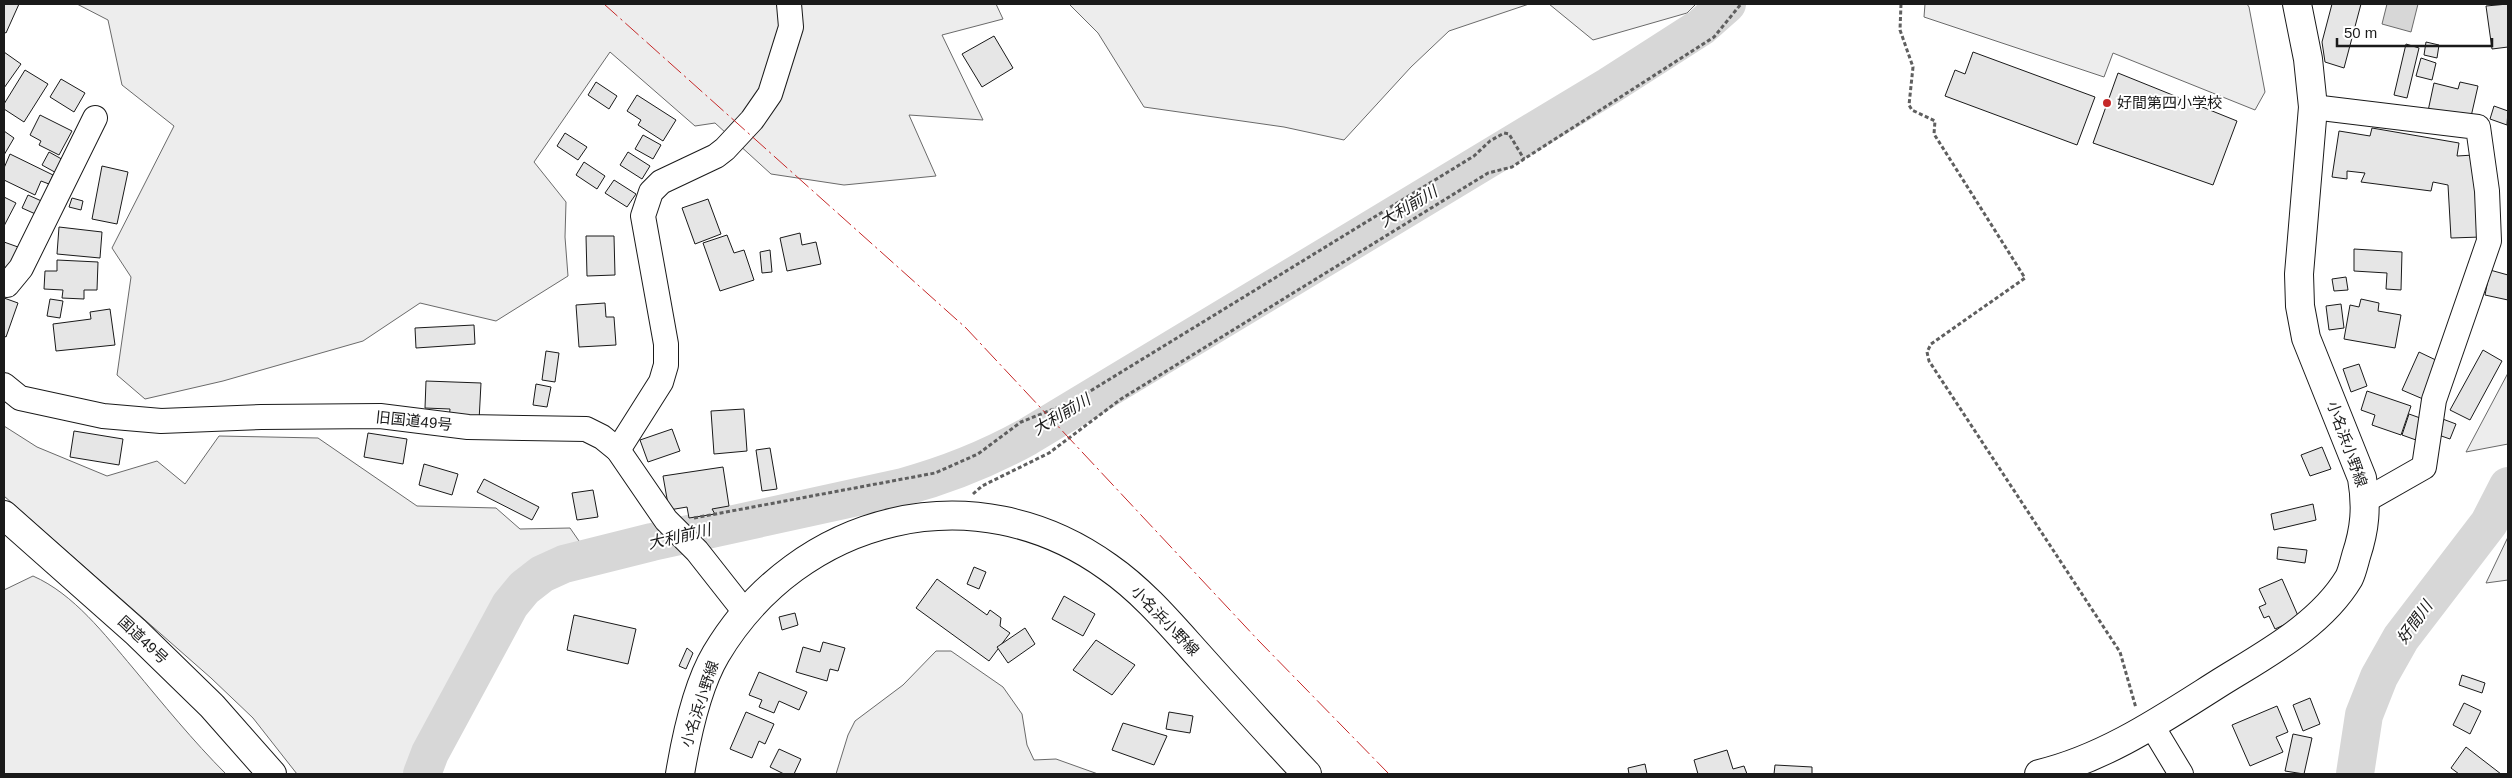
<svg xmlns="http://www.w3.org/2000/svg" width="2512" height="778" viewBox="0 0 2512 778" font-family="Helvetica,'Noto Sans JP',sans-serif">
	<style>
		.green { fill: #ededed; stroke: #6a6a6a }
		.water { fill: #d7d7d7; stroke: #6a6a6a }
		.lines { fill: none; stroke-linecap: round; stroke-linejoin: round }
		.river { stroke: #d7d7d7; stroke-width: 38 }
		.building { fill: #e6e6e6; stroke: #1a1a1a }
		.minor-casing { stroke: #1a1a1a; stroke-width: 26 }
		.major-casing { stroke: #1a1a1a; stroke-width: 30 }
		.highway-casing { stroke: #1a1a1a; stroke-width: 30 }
		.path { stroke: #5f5f5f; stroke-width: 3; stroke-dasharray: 4 2.5; stroke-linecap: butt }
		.minor { stroke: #fff; stroke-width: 24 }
		.major { stroke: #fff; stroke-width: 28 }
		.highway { stroke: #fff; stroke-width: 28 }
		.power { stroke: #c62828; stroke-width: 1; stroke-dasharray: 18 4 2.5 4; stroke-linecap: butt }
		.poi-dot { fill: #c62828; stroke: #fff; stroke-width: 2 }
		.labels { text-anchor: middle; stroke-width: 4; stroke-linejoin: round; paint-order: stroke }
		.poi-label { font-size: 15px; fill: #1a1a1a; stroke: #fff; text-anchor: start }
		.street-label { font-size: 15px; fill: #1a1a1a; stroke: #fff }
		.water-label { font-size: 16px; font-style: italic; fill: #1a1a1a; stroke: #fff }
	</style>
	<rect width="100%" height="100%" fill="#fff"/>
	<g class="green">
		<polygon points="77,4 996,4 1003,19 942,35 983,120 909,115 936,176 844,185 771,174 715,123 695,126 610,52 534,162 566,202 565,237 568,276 496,321 420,303 363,341 223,381 145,399 117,375 131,277 112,248 174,126 122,85 108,20"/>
		<polygon points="1069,4 1529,4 1449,31 1411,67 1344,140 1284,127 1144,107 1098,33"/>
		<polygon points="1549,4 1696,4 1687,13 1593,40"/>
		<polygon points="1925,4 2247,4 2249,7 2265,92 2255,110 2113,53 2104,77 1924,17"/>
		<polygon points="2508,373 2508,444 2466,452"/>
		<polygon points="4,426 37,447 107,476 157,461 185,484 219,436 318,438 417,506 496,508 520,529 570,528 579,541 539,567 485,627 429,732 416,774 297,774 253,718 211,678 4,496"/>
		<polygon points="2508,537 2508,580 2486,583"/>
		<path d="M33,576C74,594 105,635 133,668C163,704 193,741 226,774H4V590Z"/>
		<polygon points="936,651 951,651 1003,687 1022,714 1027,745 1034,760 1056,759 1098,774 836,774 848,735 855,721 903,685"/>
	</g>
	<polygon class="water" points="2387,4 2418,4 2411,32 2382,24"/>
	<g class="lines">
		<g class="river">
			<path d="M422,774L430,753L510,605L524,588L542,574L564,564L652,542L903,487C947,475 987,459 1027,437L1609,86L1701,27L1727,4"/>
			<polyline points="2355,774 2364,715 2379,677 2401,638 2489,523 2508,486"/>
		</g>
	</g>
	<g class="building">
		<polygon points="4,4 19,4 6,33 4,32"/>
		<polygon points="2332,4 2361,4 2344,68 2325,62 2322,42"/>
		<polygon points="2508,4 2508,47 2492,49 2486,6"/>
		<polygon points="994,36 1013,68 982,87 962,54"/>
		<polygon points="2426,42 2439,45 2437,58 2424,55"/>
		<polygon points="2406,44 2419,48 2407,98 2394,95"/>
		<polygon points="4,52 21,64 4,88"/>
		<polygon points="1973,52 2095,97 2077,145 1945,96 1955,70 1965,74"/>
		<polygon points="2421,58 2436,63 2432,80 2416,76"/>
		<polygon points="25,70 48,84 24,122 4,109 4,104"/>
		<polygon points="2118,73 2237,121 2213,185 2093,143"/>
		<polygon points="61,79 85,93 74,112 50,97"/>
		<polygon points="596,82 617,96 609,109 588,95"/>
		<polygon points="2460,82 2478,86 2470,121 2428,111 2434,83 2458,89"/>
		<polygon points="637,95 676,120 663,141 638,125 641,120 627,111"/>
		<polygon points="2494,106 2508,111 2507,125 2490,119"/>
		<polygon points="40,115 72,131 59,155 39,145 41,141 30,135"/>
		<polygon points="2372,128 2459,143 2457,156 2474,155 2481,237 2451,238 2448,185 2433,182 2431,191 2361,182 2365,173 2347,171 2347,179 2332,177 2339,131 2370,136"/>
		<polygon points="4,131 14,138 4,155"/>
		<polygon points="565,133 587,147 578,160 557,146"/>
		<polygon points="643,135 661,145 653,159 635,149"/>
		<polygon points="49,152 67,162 60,175 42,165"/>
		<polygon points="628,152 650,166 642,179 620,165"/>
		<polygon points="10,154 53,175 49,184 41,181 35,195 4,180 4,168"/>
		<polygon points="584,162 605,176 597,189 576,175"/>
		<polygon points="102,166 128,172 117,224 92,219"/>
		<polygon points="614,180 636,194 627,207 605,193"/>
		<polygon points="28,195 46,203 40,216 22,208"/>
		<polygon points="4,197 16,203 4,226"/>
		<polygon points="72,198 83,201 81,210 69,207"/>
		<polygon points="708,199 721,234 695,244 682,208"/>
		<polygon points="59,227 102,232 100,258 57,254"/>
		<polygon points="800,233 802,245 816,242 821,264 787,271 780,238"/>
		<polygon points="727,235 734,253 744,250 754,280 720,291 703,243"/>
		<polygon points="586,236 614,236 615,275 587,276"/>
		<polygon points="4,242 18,247 7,272 4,271"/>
		<polygon points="2354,249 2402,252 2401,290 2386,289 2387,273 2354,271"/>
		<polygon points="770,250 772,272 762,273 760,252"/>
		<polygon points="57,260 98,262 97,290 84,290 84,299 62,298 63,290 44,289 45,271 57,271"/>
		<polygon points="2490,270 2508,275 2508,300 2485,295"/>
		<polygon points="2346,277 2348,290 2334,291 2332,279"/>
		<polygon points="4,298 18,303 6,337 4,336"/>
		<polygon points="50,299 63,301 60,318 47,316"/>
		<polygon points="2361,299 2379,303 2378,311 2401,315 2395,348 2344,339 2350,305 2359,307"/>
		<polygon points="605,303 606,317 614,317 616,345 579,347 576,305"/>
		<polygon points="2341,304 2344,328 2329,330 2326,306"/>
		<polygon points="110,309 115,345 56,351 53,324 91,319 90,312"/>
		<polygon points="474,325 475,344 416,348 415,328"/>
		<polygon points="2483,350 2502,361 2470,420 2450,410"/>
		<polygon points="546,351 559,353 555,382 542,380"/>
		<polygon points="2419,352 2440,362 2423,399 2402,390"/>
		<polygon points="2359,364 2367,386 2351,392 2343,369"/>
		<polygon points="426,381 481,383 479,421 449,419 450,409 425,408"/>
		<polygon points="536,384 551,387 547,407 533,405"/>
		<polygon points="2367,391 2411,406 2401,435 2372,425 2375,415 2361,410"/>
		<polygon points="744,409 747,451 714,454 711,411"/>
		<polygon points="2409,414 2423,419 2416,440 2402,435"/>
		<polygon points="2432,415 2456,424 2450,439 2427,431"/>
		<polygon points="672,429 680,451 648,462 640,440"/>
		<polygon points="74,431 123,439 119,465 70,457"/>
		<polygon points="368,433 407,439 403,464 364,457"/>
		<polygon points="2322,447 2331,469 2310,476 2301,455"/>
		<polygon points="770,448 777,489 762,491 756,450"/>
		<polygon points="424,464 458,474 452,495 419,485"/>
		<polygon points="723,467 729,506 712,509 715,514 689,518 687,507 669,510 663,476"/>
		<polygon points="484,479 539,507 532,520 477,492"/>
		<polygon points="593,490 598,517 577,520 572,493"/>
		<polygon points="2313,504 2316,520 2274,530 2271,514"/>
		<polygon points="2278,547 2307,550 2305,563 2277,559"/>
		<polygon points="974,567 986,572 979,589 967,584"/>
		<polygon points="937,579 987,615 990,610 1001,618 1000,626 1010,633 989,661 916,608"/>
		<polygon points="2282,579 2299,618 2275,629 2269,616 2264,618 2259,607 2266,604 2259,589"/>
		<polygon points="1064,596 1095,614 1083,636 1052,619"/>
		<polygon points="795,613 798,625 782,630 779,617"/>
		<polygon points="574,615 636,629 628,664 567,650"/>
		<polygon points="1025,628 1035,644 1008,663 997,647"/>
		<polygon points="1096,640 1135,665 1112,695 1073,670"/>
		<polygon points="823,642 845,648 838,671 830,669 827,681 796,672 803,647 820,652"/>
		<polygon points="687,648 693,653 686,669 679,666"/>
		<polygon points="759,672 807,692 799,710 779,701 774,713 759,707 762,700 749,695"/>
		<polygon points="2462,675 2485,683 2482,693 2459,685"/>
		<polygon points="2310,698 2320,724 2303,731 2293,705"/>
		<polygon points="2464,703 2481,711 2470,734 2453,725"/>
		<polygon points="2277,706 2288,732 2276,737 2283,752 2250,766 2232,725"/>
		<polygon points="746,712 774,724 765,744 759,741 752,758 730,749"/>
		<polygon points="1169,712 1193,716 1190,733 1166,729"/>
		<polygon points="1123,723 1167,736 1154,765 1112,750"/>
		<polygon points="2293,734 2312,738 2304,774 2285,771"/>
		<polygon points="2466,747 2501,774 2459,774 2451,768"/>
		<polygon points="779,749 801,759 794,774 784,774 770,767"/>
		<polygon points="1727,750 1733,769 1744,766 1747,774 1698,774 1694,760"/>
		<polygon points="1645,764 1647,774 1629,774 1628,768"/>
		<polygon points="1775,765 1812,767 1812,774 1774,774"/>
	</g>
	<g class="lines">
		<defs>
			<g id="minor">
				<polyline points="2313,107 2478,127 2487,191 2489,241 2434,400 2424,467 2366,500"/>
				<polyline points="4,283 7,285 21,268 95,118"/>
				<polyline points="4,385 20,398 103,416 161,421 261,417 380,416 468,427 586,429 602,437 618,450 666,520 697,551 745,612"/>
				<polyline points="618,450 661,382 666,365 666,344 643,216 651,192 661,182 716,156 725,149 752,120 770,94 791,27 789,4"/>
				<polyline points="2152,726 2181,774"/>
			</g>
			<g id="major">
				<path d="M680,774C686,738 697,686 716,654C799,515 975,471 1108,567C1144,592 1172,626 1201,658C1236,697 1271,736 1307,774"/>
				<path d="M2039,774C2106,758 2164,718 2221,682C2266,654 2321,625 2349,578C2352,572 2354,563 2356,556C2365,529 2367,507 2362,478L2306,338L2300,306L2299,274L2313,107L2308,59L2297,4"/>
			</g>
			<polyline id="highway" points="4,515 136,632 212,706 272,774"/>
		</defs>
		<use href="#minor" class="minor-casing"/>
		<use href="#major" class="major-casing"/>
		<use href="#highway" class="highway-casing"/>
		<g class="path">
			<polyline points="1901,4 1900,30 1913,67 1909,105 1912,110 1935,121 1934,134 2025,278 1931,344 1927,352 1929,361 2120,652 2136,708"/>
			<polyline points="973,494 982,486 1049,453 1121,399 1488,173 1512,167 1524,159 1714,37 1741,4"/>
			<polyline points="694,518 935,473 978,454 1021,422 1074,401 1474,156 1490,141 1504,133 1509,134 1524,159"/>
		</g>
		<use href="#minor" class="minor"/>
		<use href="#major" class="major"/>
		<use href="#highway" class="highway"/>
		<polyline class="power" points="604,4 966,328 1258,640 1389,774"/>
	</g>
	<circle class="poi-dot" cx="2107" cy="103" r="5"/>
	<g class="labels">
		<g class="poi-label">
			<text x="2117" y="108">好間第四小学校</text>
		</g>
		<g class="street-label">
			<text transform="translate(414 421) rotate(6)" y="5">旧国道49号</text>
			<text transform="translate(2347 444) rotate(70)" y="5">小名浜小野線</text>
			<text transform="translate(1165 621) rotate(46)" y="5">小名浜小野線</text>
			<text transform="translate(143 640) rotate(43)" y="5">国道49号</text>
			<text transform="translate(700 704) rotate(-72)" y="5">小名浜小野線</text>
		</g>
		<g class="water-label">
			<text transform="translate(1408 206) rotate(-31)" y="6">大利前川</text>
			<text transform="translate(1061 414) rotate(-31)" y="6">大利前川</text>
			<text transform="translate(679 536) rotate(-13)" y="6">大利前川</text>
			<text transform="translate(2414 622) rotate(-54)" y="6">好間川</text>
		</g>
	</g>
	<rect width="2512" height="778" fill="none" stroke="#1a1a1a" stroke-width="10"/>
	<path d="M2337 38v8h155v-8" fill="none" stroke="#1a1a1a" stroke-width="2.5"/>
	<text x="2344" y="38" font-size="15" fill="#1a1a1a" stroke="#ffffff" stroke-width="4" paint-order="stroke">50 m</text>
</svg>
